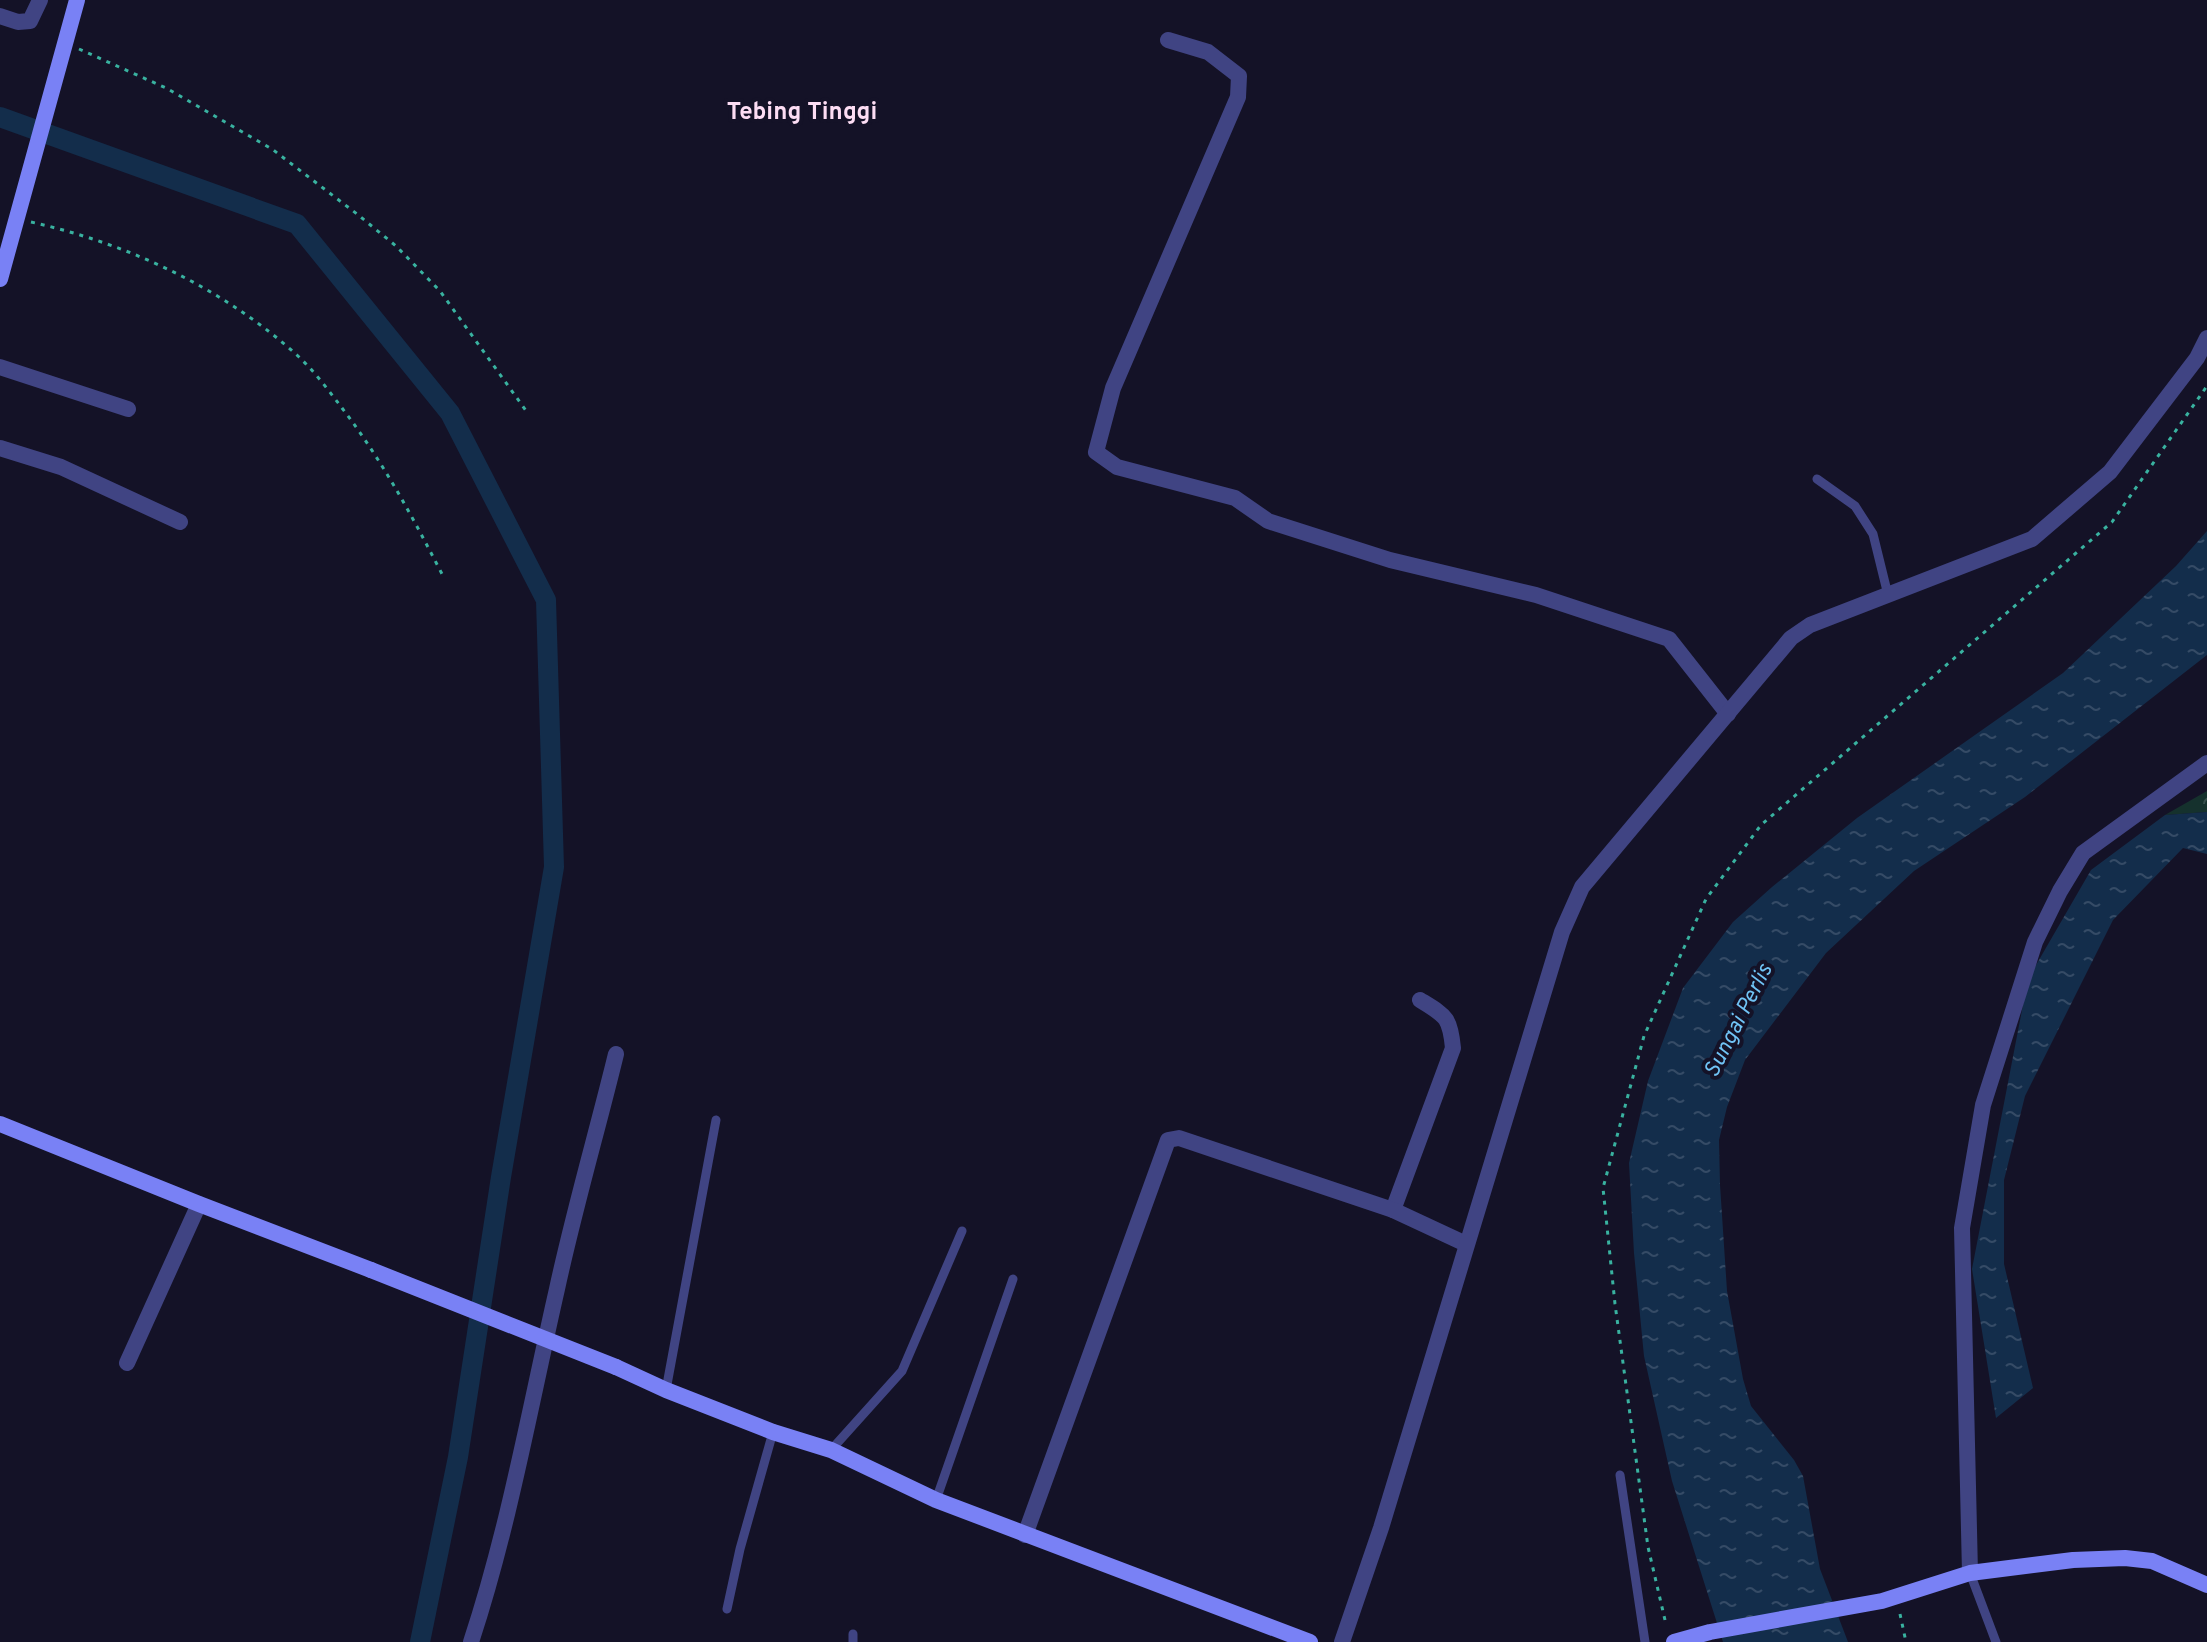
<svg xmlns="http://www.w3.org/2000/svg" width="2207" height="1642" viewBox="0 0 2207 1642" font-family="Overpass,sans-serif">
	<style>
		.forest { fill: url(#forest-crowns) }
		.water { fill: url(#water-ripples) }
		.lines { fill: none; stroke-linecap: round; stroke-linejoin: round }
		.canal { stroke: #132d4b; stroke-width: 20 }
		.path { stroke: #39b2a0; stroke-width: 3; stroke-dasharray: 4 6; stroke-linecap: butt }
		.service { stroke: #404483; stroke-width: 9 }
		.minor { stroke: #404483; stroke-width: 16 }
		.secondary { stroke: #7981f5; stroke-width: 16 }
		.secondary-bridge { stroke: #7981f5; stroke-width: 16 }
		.labels { text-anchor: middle; stroke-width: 8; stroke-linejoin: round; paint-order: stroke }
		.water-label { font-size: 22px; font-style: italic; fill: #70c3f5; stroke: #141227 }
		.quarter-label { font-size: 24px; font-weight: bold; fill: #fdddf4; stroke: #141227 }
	</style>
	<defs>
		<pattern id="forest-crowns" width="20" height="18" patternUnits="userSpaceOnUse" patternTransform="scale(2)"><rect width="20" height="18" fill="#15312d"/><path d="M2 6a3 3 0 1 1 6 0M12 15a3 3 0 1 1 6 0" fill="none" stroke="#364e4c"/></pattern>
		<pattern id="water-ripples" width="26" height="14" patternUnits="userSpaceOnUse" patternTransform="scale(2)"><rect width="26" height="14" fill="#132d4b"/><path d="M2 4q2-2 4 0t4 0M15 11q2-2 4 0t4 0" fill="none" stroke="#354b66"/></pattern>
	</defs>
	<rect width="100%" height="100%" fill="#141227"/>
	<polygon class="forest" points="2207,791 2207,812 2165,815"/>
	<g class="water">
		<polygon points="2207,531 2207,655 2025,797 1914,871 1826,953 1745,1060 1727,1107 1719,1140 1720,1185 1727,1291 1743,1379 1751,1406 1794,1460 1803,1476 1820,1569 1848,1642 1723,1642 1672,1481 1644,1356 1634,1253 1629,1163 1648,1081 1683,988 1733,922 1772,887 1857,818 2063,673 2176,566"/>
		<polygon points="2207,812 2207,854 2183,848 2113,920 2025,1096 2004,1180 2004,1264 2033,1388 1996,1418 1972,1269 2028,979 2091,870 2165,815"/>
	</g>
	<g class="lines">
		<polyline class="canal" points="0,117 297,224 450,413 546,600 554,867 501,1177 458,1457 420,1642"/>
		<g class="path">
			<polyline points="79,49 166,88 272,149 357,214 396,246 440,291 527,412"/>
			<path d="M31,222C129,244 225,289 299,357C315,372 329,391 342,408C383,462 411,514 442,574"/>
			<polyline points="1900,1614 1906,1642"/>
			<polyline points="1665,1620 1648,1547 1615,1304 1603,1188 1644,1036 1706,899 1761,825 2112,522 2207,386"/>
		</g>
		<g class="service">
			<polyline points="1817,479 1855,506 1873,534 1888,595"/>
			<polyline points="666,1390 716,1120"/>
			<polyline points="831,1450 902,1371 962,1231"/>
			<polyline points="1620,1475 1645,1642"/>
			<polyline points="936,1500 1013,1279"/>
			<polyline points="1970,1573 1996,1642"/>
			<polyline points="727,1609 740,1549 773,1432"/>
			<polyline points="853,1634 853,1642"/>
		</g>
		<g class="minor">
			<polyline points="0,16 18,22 30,21 40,0"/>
			<polyline points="1168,40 1208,52 1239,76 1238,97 1113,388 1096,452 1117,467 1235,498 1268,521 1390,560 1536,595 1669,639 1728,714"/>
			<polyline points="0,367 128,409"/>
			<polyline points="0,448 61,467 180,522"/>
			<path d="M1393,1210L1453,1048C1450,1017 1446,1016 1420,1000"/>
			<polyline points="127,1363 199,1204"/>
			<polyline points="1025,1535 1168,1140 1179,1138 1393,1210 1466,1244"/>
			<polyline points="1970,1573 1962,1228 1983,1105 2035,942 2060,891 2083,853 2207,763"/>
			<path d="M471,1642C509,1527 530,1407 557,1289C574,1210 597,1132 616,1054"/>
			<polyline points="1342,1642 1381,1528 1562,932 1582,887 1791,638 1810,625 2032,539 2110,472 2197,358 2207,338"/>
		</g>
		<g class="secondary">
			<polyline points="0,279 77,0"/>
			<polyline points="0,1124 199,1204 371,1270"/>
			<polyline points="616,1367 666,1390 773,1432 831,1450 936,1500 1310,1642"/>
			<polyline points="1674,1642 1710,1632 1882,1601 1970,1573 2073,1560 2125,1558 2152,1561 2207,1585"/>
		</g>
		<polyline class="secondary-bridge" points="371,1270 616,1367"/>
	</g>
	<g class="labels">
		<g class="water-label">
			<text transform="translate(1737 1020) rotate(-63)" y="8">Sungai Perlis</text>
		</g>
		<g class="quarter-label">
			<text x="802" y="119">Tebing Tinggi</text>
		</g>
	</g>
</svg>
